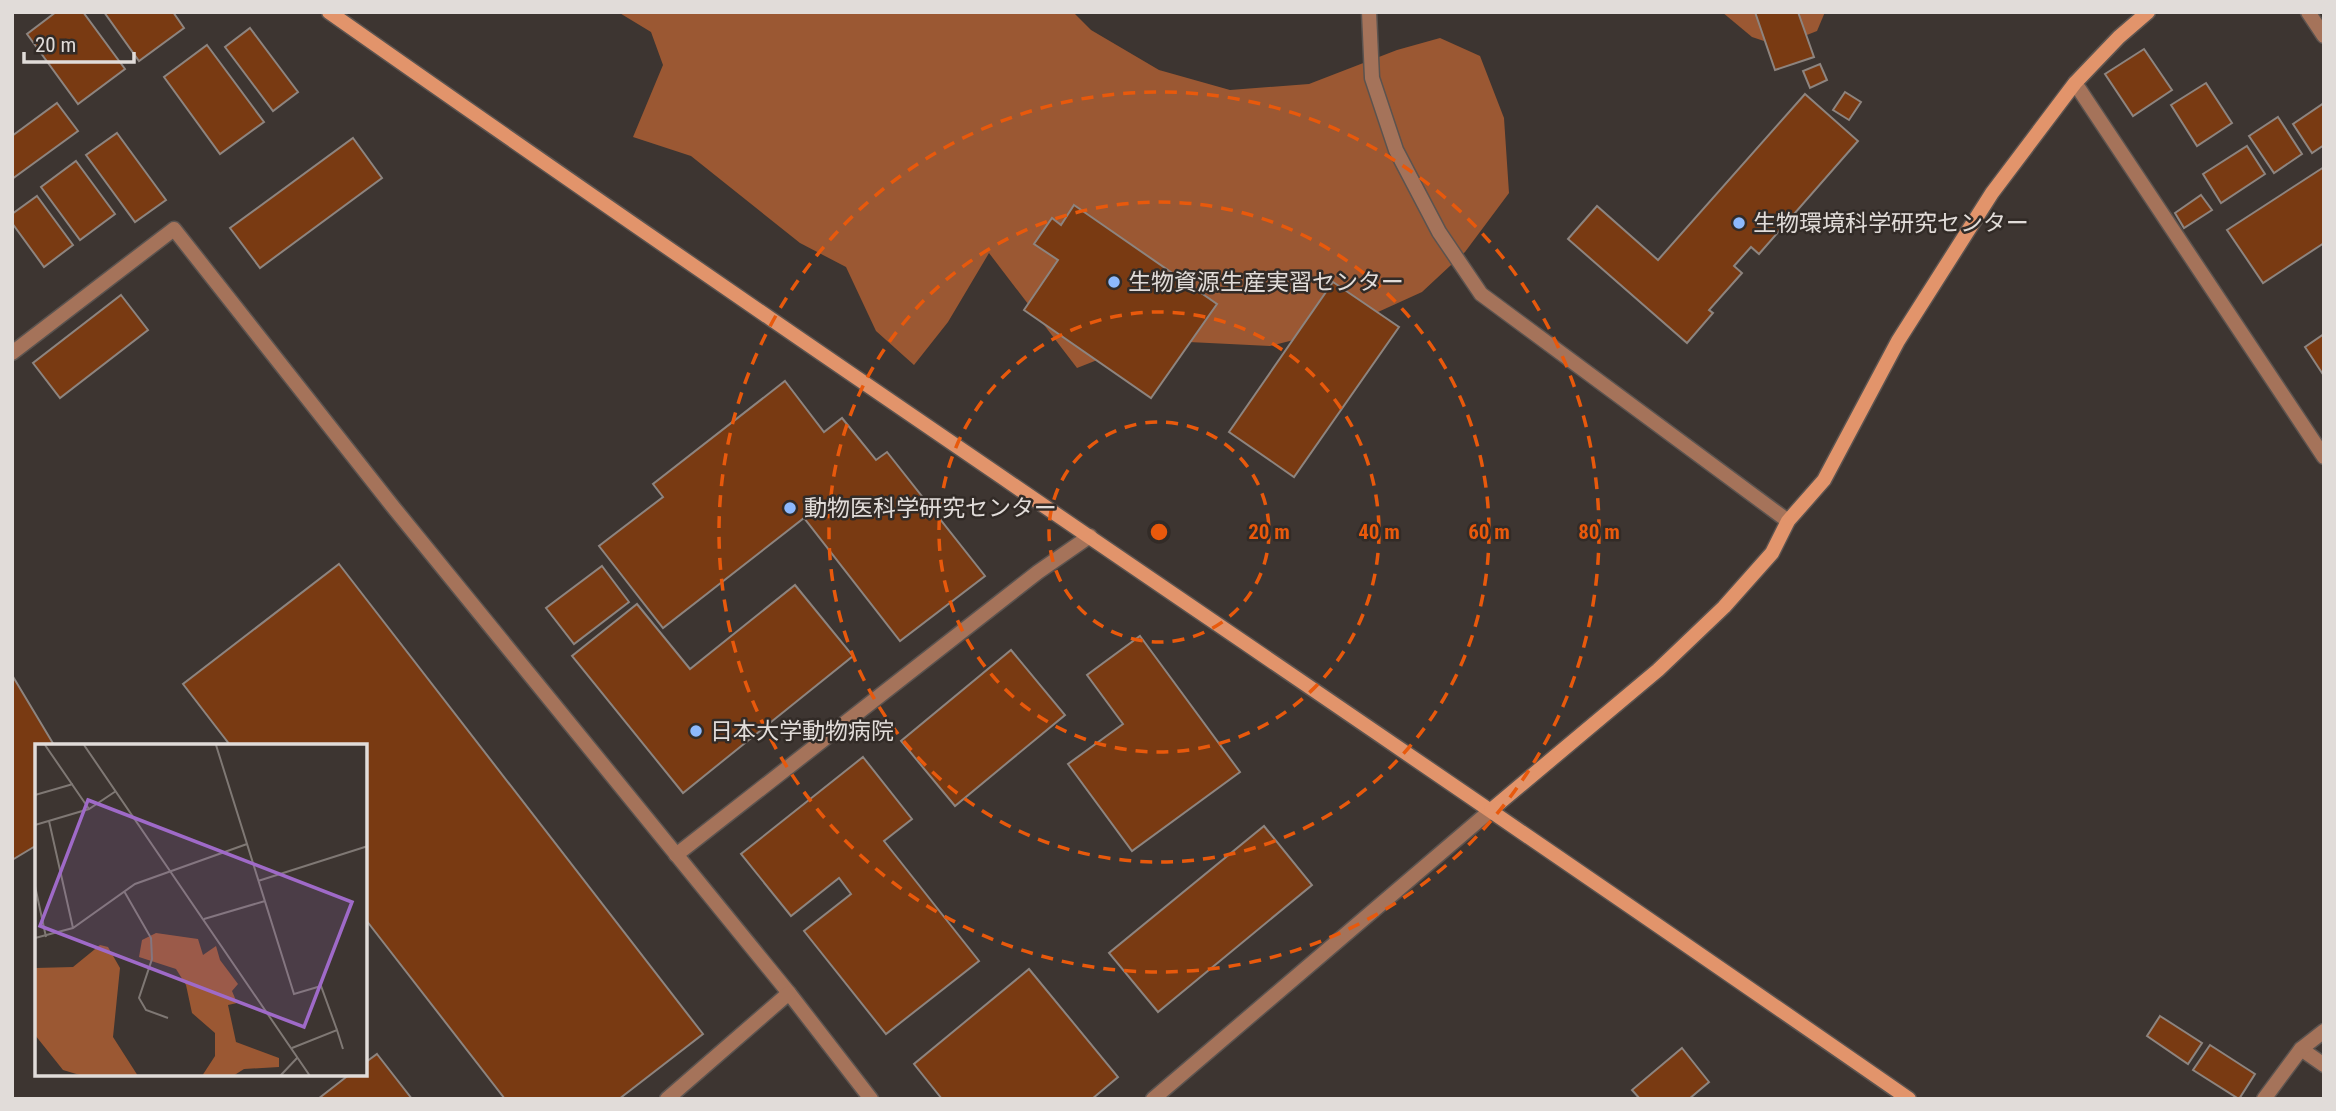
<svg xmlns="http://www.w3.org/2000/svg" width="2336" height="1111" viewBox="0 0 2336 1111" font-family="'Roboto Condensed','Noto Sans JP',sans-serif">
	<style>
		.forest { fill: #9b5833 }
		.building { fill: #793a12; stroke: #8d847f; stroke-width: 2 }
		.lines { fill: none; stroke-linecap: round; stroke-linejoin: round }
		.lane-casing { stroke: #5b534f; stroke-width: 17 }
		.street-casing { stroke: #5b534f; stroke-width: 17 }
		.secondary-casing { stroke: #5b534f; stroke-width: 17 }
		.lane { stroke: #a5735a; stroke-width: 14 }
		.street { stroke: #a5735a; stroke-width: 14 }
		.secondary { stroke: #e2946b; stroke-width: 14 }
		.ring { fill: none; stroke: #e8590c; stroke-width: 3.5; stroke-dasharray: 12 9 }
		.poi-dot { fill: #8db9fc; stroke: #322b27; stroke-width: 2.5 }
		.labels { text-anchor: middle; stroke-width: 5; stroke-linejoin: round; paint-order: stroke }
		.poi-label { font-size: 23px; fill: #e1dcd9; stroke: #322b27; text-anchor: start }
		.inset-road { fill: none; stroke: #7f7874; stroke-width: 2 }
		.view { fill: #9f6ac8; fill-opacity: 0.15; stroke: #9f6ac8; stroke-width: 3.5 }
		.inset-edge { fill: none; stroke: #e1dcd9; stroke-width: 3.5 }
		.centre { fill: #e8590c; stroke: #322b27; stroke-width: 3.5 }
		.ring-label { font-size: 21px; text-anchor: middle; font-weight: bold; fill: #e8590c; stroke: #322b27; stroke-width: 5; stroke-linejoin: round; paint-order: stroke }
	</style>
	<rect width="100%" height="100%" fill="#3d3531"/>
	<g class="forest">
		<polygon points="618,12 1073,12 1091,30 1159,70 1230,90 1309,84 1397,50 1440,38 1480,56 1504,118 1509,193 1465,252 1422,292 1345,327 1270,346 1148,340 1077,368 989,253 948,322 914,365 876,331 846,267 800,243 691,156 633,137 663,65 651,32"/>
		<polygon points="1722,12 1825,12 1817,31 1779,46 1752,37"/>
	</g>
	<g class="building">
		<polygon points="56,12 83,12 125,69 78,104 27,34"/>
		<polygon points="104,12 173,12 184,28 139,61"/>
		<polygon points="1755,12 1798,12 1814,57 1775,70"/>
		<polygon points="250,28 298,92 273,111 225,47"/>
		<polygon points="207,45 264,122 220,154 164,77"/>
		<polygon points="2144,49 2172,90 2133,116 2105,74"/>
		<polygon points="1820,64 1827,80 1810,88 1803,71"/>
		<polygon points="2206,83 2232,123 2197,146 2171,105"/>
		<polygon points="1845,92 1861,102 1849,120 1833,110"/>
		<polygon points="1805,94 1858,141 1759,254 1751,247 1734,266 1742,273 1709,310 1713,313 1687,343 1568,239 1597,206 1658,260"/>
		<polygon points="57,103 78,131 12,179 12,136"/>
		<polygon points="2324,103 2324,145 2312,153 2293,124"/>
		<polygon points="2278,117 2302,154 2274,173 2249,136"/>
		<polygon points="117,133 166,200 135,222 86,155"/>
		<polygon points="353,138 382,178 260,268 230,228"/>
		<polygon points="2247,146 2265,174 2221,203 2203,174"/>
		<polygon points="76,161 115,214 80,240 41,187"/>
		<polygon points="2324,167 2324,243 2263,283 2227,230"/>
		<polygon points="2201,195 2212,210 2184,228 2175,213"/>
		<polygon points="37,196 73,245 44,267 12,223 12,214"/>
		<polygon points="1074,205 1217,304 1151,398 1024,310 1058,260 1034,244 1052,218 1061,225"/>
		<polygon points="1333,282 1399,327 1294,477 1229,432"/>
		<polygon points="121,295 148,330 60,398 33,363"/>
		<polygon points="2324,334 2324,376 2305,347"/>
		<polygon points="785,381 824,432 842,418 876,460 887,452 985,576 900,641 804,518 663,628 599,546 663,497 653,484"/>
		<polygon points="339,564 703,1034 619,1099 505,1099 366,920 366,745 230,745 183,684"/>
		<polygon points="602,566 629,602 574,644 546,608"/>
		<polygon points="795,585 853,656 683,793 572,656 637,604 690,669"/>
		<polygon points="1140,636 1240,772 1132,851 1068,764 1123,724 1087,675"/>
		<polygon points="1011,650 1065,715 955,806 901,741"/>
		<polygon points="12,675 54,745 37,745 37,845 12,860"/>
		<polygon points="863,757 912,819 884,841 979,961 886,1034 804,931 851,894 839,878 791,916 741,854"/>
		<polygon points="1264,826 1312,885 1158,1012 1109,953"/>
		<polygon points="1029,969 1118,1077 1092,1099 942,1099 914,1064"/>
		<polygon points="2160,1016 2202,1043 2188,1064 2147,1036"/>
		<polygon points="2210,1045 2255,1074 2239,1099 2193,1070"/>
		<polygon points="1682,1048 1709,1082 1689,1099 1640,1099 1632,1090"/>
		<polygon points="377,1054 412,1099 318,1099 350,1074 366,1074 366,1062"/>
	</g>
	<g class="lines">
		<defs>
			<polyline id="lane" points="676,855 1038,572 1090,536"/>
			<g id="street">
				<polyline points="1369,12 1372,78 1396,150 1439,232 1481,294 1788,521"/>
				<polyline points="2308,12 2324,36"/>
				<polyline points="2075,83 2324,457"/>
				<polyline points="12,353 174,229 394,508 789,993 871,1099"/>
				<polyline points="2301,1049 2324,1065"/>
				<polyline points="667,1099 789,993"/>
				<polyline points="1153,1099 1491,810"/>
				<polyline points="2264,1099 2301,1049 2324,1031"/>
			</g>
			<g id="secondary">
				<path d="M329,12C852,380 1384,734 1909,1099"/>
				<polyline points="1491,810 1658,670 1724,607 1772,553 1788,521 1824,480 1898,341 1992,193 2075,83 2119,37 2148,12"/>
			</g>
		</defs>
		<use href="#lane" class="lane-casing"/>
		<use href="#street" class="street-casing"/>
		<use href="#secondary" class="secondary-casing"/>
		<use href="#lane" class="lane"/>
		<use href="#street" class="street"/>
		<use href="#secondary" class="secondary"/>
	</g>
	<g class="ring">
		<circle cx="1159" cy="532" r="110"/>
		<circle cx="1159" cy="532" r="220"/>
		<circle cx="1159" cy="532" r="330"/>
		<circle cx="1159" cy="532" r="440"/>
	</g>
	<g class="poi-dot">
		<circle cx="1739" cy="223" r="7"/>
		<circle cx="1114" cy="282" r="7"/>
		<circle cx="790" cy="508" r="7"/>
		<circle cx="696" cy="731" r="7"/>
	</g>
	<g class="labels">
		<g class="poi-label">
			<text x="1753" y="231">生物環境科学研究センター</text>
			<text x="1128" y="290">生物資源生産実習センター</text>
			<text x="804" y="516">動物医科学研究センター</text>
			<text x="710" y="739">日本大学動物病院</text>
		</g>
	</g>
	<g transform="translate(35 744)">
		<rect width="332" height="332" fill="#3d3531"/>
		<path d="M121,189L163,195L168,211L181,202L185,216L203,240L197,247L202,259L193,261L201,298L244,314V323L209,325L198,332H167L180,312V289L157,269L151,241L141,225L104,213L107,196ZM65,201L73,203L85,224L78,293L103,332H48L28,326L0,291V224L38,223Z" fill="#9b5833"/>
		<path class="inset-road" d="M10,1L54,65M49,1L275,332M181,1L259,250L286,242L302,286M0,51L38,40M14,77L38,184M0,81L54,65L81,47M223,137L333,102M0,142L11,193M89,147L116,194L117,215L104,254L111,266L133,274M169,175L230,157M0,194L38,184L100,140L212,100M257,304L302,286L308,305M245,332L263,313"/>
		<path class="view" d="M53,56L317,158L269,283L5,182Z"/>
		<rect width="332" height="332" class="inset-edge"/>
	</g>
	<circle cx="1159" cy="532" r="10" class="centre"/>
	<g class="ring-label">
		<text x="1269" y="539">20 m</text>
		<text x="1379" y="539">40 m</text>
		<text x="1489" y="539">60 m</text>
		<text x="1599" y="539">80 m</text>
	</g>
	<rect width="2336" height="1111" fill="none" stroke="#e1dcd9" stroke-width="28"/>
	<path d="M24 52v10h110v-10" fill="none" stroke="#e1dcd9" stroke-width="3.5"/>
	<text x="35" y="52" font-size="21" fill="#e1dcd9" stroke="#322b27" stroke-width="5" paint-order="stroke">20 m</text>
</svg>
